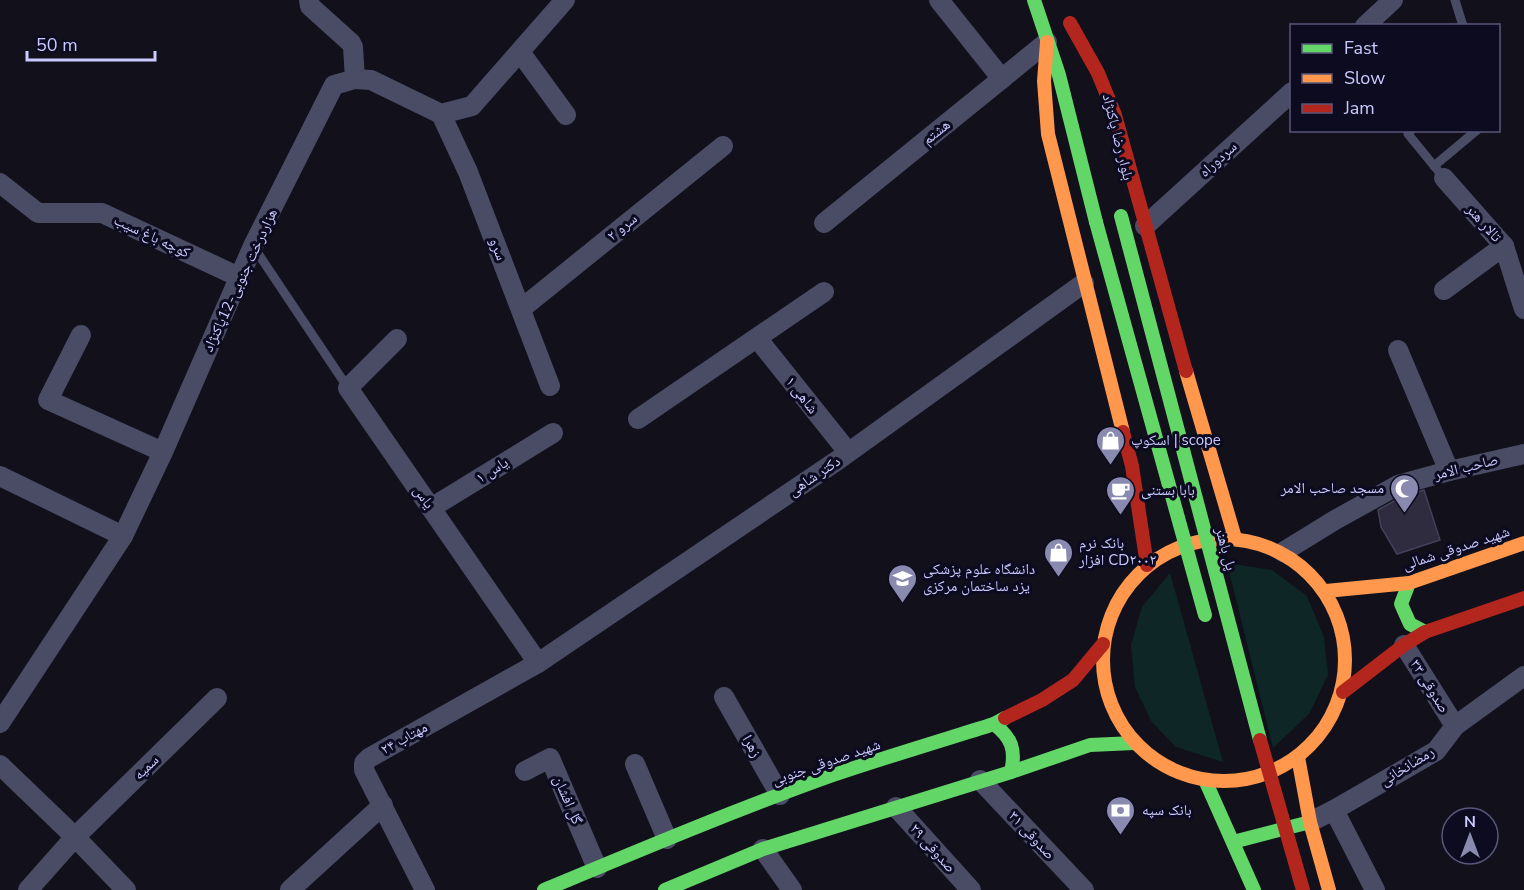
<svg xmlns="http://www.w3.org/2000/svg" width="1524" height="890" viewBox="0 0 1524 890" font-family="'Nunito Sans','Noto Naskh Arabic',sans-serif">
	<style>
		.green { fill: #0e2625 }
		.building { fill: #2e2c3e; stroke: #43415a; stroke-width: 1.5 }
		.lines { fill: none; stroke-linecap: round; stroke-linejoin: round }
		.lane { stroke: #4a4b65; stroke-width: 9 }
		.street { stroke: #4a4b65; stroke-width: 20 }
		.fast { stroke: #63d668; stroke-width: 14 }
		.slow { stroke: #ff974d; stroke-width: 14 }
		.jam { stroke: #b3261e; stroke-width: 14 }
		.fast-bridge { stroke: #63d668; stroke-width: 14 }
		.jam-bridge { stroke: #b3261e; stroke-width: 14 }
		.labels { text-anchor: middle; stroke-width: 6; stroke-linejoin: round; paint-order: stroke }
		.street-label { font-size: 15px; fill: #cbcaff; stroke: #0d0b20 }
		.poi-label { font-size: 15px; fill: #cbcaff; stroke: #0d0b20; text-anchor: start }
	</style>
	<rect width="100%" height="100%" fill="#11101b"/>
	<g class="green">
		<polygon points="1227,563 1272,570 1307,596 1324,637 1328,675 1309,714 1273,748"/>
		<polygon points="1170,573 1223,762 1176,747 1151,721 1135,687 1131,645 1142,607"/>
	</g>
	<polygon class="building" points="1424,490 1440,540 1397,554 1381,527 1378,510 1403,496"/>
	<g class="lines">
		<g class="lane">
			<polyline points="1455,0 1463,26"/>
			<polyline points="1411,130 1408,134 1444,178"/>
			<polyline points="1434,166 1477,130"/>
			<polyline points="253,246 348,388"/>
		</g>
		<g class="street">
			<polyline points="309,0 310,6 351,43 353,47 355,79"/>
			<polyline points="939,0 1002,79"/>
			<polyline points="1365,26 1393,0"/>
			<polyline points="520,52 566,115"/>
			<polyline points="441,114 468,172 550,386"/>
			<polyline points="1444,178 1504,246 1524,309"/>
			<polyline points="0,183 38,213 102,213 239,277"/>
			<polyline points="824,223 1047,42"/>
			<polyline points="1145,226 1292,92"/>
			<polyline points="1444,290 1504,246"/>
			<polyline points="521,309 723,146"/>
			<polyline points="81,335 48,400 163,452"/>
			<polyline points="757,338 848,452"/>
			<polyline points="397,339 348,388 538,663"/>
			<polyline points="1398,350 1449,471"/>
			<polyline points="638,419 824,292"/>
			<polyline points="0,476 123,536"/>
			<polyline points="431,508 553,433"/>
			<polyline points="1283,552 1335,520 1398,485 1449,471 1524,454"/>
			<polyline points="1404,645 1455,726"/>
			<polyline points="724,697 780,795"/>
			<polyline points="0,723 123,536 163,452 253,246 334,85 355,79 371,80 441,114 472,106 565,0"/>
			<polyline points="635,764 667,839"/>
			<polyline points="0,765 75,837 28,890"/>
			<polyline points="525,771 550,758 597,868"/>
			<polyline points="980,780 1084,890"/>
			<polyline points="896,807 971,890"/>
			<polyline points="1334,810 1375,890"/>
			<polyline points="1310,822 1334,810 1436,751 1455,726 1524,676"/>
			<polyline points="763,849 792,890"/>
			<polyline points="126,890 75,837 217,698"/>
			<polyline points="290,890 383,805"/>
			<polyline points="425,890 364,770 364,763 369,758 538,663 838,460 1084,283"/>
		</g>
		<g class="fast">
			<polyline points="1034,0 1059,75 1096,222"/>
			<polyline points="1409,583 1401,604 1410,624 1425,632"/>
			<path d="M994,724C1012,738 1016,750 1011,772"/>
			<polyline points="1205,780 1254,890"/>
			<polyline points="1233,842 1310,822"/>
			<path d="M544,890C640,850 735,810 833,775C886,757 940,741 994,724L1005,718"/>
			<polyline points="665,890 763,849 1011,772 1090,745 1134,743"/>
		</g>
		<g class="slow">
			<polyline points="1047,42 1044,81 1048,134 1123,432"/>
			<polyline points="1186,371 1235,538"/>
			<circle cx="1224" cy="660" r="121"/>
			<polyline points="1326,591 1409,583 1524,543"/>
			<polyline points="1298,757 1310,822 1329,890"/>
		</g>
		<g class="jam">
			<polyline points="1070,23 1098,73 1115,115 1186,371"/>
			<polyline points="1123,432 1132,466 1147,565"/>
			<polyline points="1343,692 1404,645 1425,632 1524,598"/>
			<polyline points="1005,718 1042,700 1073,680 1103,644"/>
		</g>
		<g class="fast-bridge">
			<polyline points="1121,216 1260,740"/>
			<polyline points="1096,222 1205,615"/>
		</g>
		<polyline class="jam-bridge" points="1260,740 1303,890"/>
	</g>
	<defs>
		<symbol id="shop-pin" viewBox="-11 -11 22 30"><path d="M0 17L-7.5 6A9.5 9.5 0 1 1 7.5 6Z" fill="#8a89af" stroke="#0d0b20"/><path d="M-5-2.5h2.3a2.7 3.5 0 0 1 5.4 0H5L5.5 6h-11ZM-1.5-2.5h3a1.5 2.3 0 0 0-3 0Z" fill="#fff"/></symbol>
		<symbol id="mosque-pin" viewBox="-11 -11 22 30"><path d="M0 17L-7.5 6A9.5 9.5 0 1 1 7.5 6Z" fill="#8a89af" stroke="#0d0b20"/><path d="M3.5-4.9A6 6 0 1 0 3.5 4.9A5 5 0 1 1 3.5-4.9Z" fill="#fff"/></symbol>
		<symbol id="cafe-pin" viewBox="-11 -11 22 30"><path d="M0 17L-7.5 6A9.5 9.5 0 1 1 7.5 6Z" fill="#8a89af" stroke="#0d0b20"/><path d="M-5.5-4.5H6V0H3Q3 3.5 0 3.5H-2.5Q-5.5 3.5-5.5 0ZM3-3.2v2h1.7v-2ZM-6 4.5H4V6H-6Z" fill="#fff"/></symbol>
		<symbol id="university-pin" viewBox="-11 -11 22 30"><path d="M0 17L-7.5 6A9.5 9.5 0 1 1 7.5 6Z" fill="#8a89af" stroke="#0d0b20"/><path d="M0-5L7-2L0 1L-7-2ZM-4 1L0 2.5L4 1V4Q0 6-4 4Z" fill="#fff"/></symbol>
		<symbol id="bank-pin" viewBox="-11 -11 22 30"><path d="M0 17L-7.5 6A9.5 9.5 0 1 1 7.5 6Z" fill="#8a89af" stroke="#0d0b20"/><path d="M-6-4H6V4H-6ZM0-2.3a2.3 2.3 0 1 0 0 4.6a2.3 2.3 0 1 0 0-4.6Z" fill="#fff"/></symbol>
	</defs>
	<g fill-rule="evenodd">
		<use href="#shop-pin" x="1094" y="424" width="33" height="45"/>
		<use href="#mosque-pin" x="1388" y="472" width="33" height="45"/>
		<use href="#cafe-pin" x="1104" y="474" width="33" height="45"/>
		<use href="#shop-pin" x="1042" y="536" width="33" height="45"/>
		<use href="#university-pin" x="886" y="562" width="33" height="45"/>
		<use href="#bank-pin" x="1104" y="794" width="33" height="45"/>
	</g>
	<g class="labels">
		<g class="street-label">
			<text transform="translate(936 132) rotate(-39)" y="5">هشتم</text>
			<text transform="translate(1118 137) rotate(76)" y="5">بلوار رضا پاکنژاد</text>
			<text transform="translate(1218 159) rotate(-42)" y="5">سردوراه</text>
			<text transform="translate(1484 223) rotate(48)" y="5">تالار هنر</text>
			<text transform="translate(622 227) rotate(-39)" y="5">سرو ۲</text>
			<text transform="translate(152 236) rotate(25)" y="5">کوچه باغ سیب</text>
			<text transform="translate(498 249) rotate(69)" y="5">سرو</text>
			<text transform="translate(240 280) rotate(-65)" y="5">هزاردرخت جنوبی-12پاکنژاد</text>
			<text transform="translate(802 395) rotate(52)" y="5">شاهی ۱</text>
			<text transform="translate(1466 467) rotate(-14)" y="5">صاحب الامر</text>
			<text transform="translate(492 470) rotate(-32)" y="5">یاس ۱</text>
			<text transform="translate(814 476) rotate(-34)" y="5">دکتر شاهی</text>
			<text transform="translate(424 497) rotate(55)" y="5">یاس</text>
			<text transform="translate(1456 548) rotate(-18)" y="5">شهید صدوقی شمالی</text>
			<text transform="translate(1226 549) rotate(75)" y="5">پل باهنر</text>
			<text transform="translate(1430 686) rotate(58)" y="5">صدوقی ۳۳</text>
			<text transform="translate(404 738) rotate(-29)" y="5">مهتاب ۲۴</text>
			<text transform="translate(752 746) rotate(60)" y="5">زهرا</text>
			<text transform="translate(826 762) rotate(-19)" y="5">شهید صدوقی جنوبی</text>
			<text transform="translate(1407 766) rotate(-32)" y="5">رمضانخانی</text>
			<text transform="translate(146 767) rotate(-44)" y="5">سمیه</text>
			<text transform="translate(568 800) rotate(67)" y="5">گل افشان</text>
			<text transform="translate(1032 835) rotate(47)" y="5">صدوقی ۳۱</text>
			<text transform="translate(933 848) rotate(48)" y="5">صدوقی ۲۹</text>
		</g>
		<g class="poi-label">
			<text x="1131" y="445">اسکوپ | scope</text>
			<text x="1384" y="493" text-anchor="end">مسجد صاحب الامر</text>
			<text x="1141" y="495">بابا بستنی</text>
			<text x="1079" y="548">بانک نرم<tspan x="1079" dy="17">افزار CD۲۰۰۲</tspan></text>
			<text x="923" y="574">دانشگاه علوم پزشکی<tspan x="923" dy="17">یزد ساختمان مرکزی</tspan></text>
			<text x="1142" y="815">بانک سپه</text>
		</g>
	</g>
	<rect x="1290" y="24" width="210" height="108" fill="#0d0b20" stroke="#595779" stroke-width="1.5"/>
	<rect x="1302" y="44" width="30" height="9" fill="#63d668" stroke="#595779" stroke-width="1.5"/>
	<text x="1344" y="54" font-size="18" fill="#cbcaff">Fast</text>
	<rect x="1302" y="74" width="30" height="9" fill="#ff974d" stroke="#595779" stroke-width="1.5"/>
	<text x="1344" y="84" font-size="18" fill="#cbcaff">Slow</text>
	<rect x="1302" y="104" width="30" height="9" fill="#b3261e" stroke="#595779" stroke-width="1.5"/>
	<text x="1344" y="114" font-size="18" fill="#cbcaff">Jam</text>
	<g transform="translate(1470 836)"><circle r="28" fill="#0d0b20" stroke="#595779" stroke-width="1.5"/>
	<path d="M0-4.5L10 22L0 15L-10 22Z" fill="#8a89af"/>
	<text y="-9" font-size="16" font-weight="bold" text-anchor="middle" fill="#cbcaff">N</text>
	</g>
	<path d="M27 51v9h128v-9" fill="none" stroke="#cbcaff" stroke-width="3"/>
	<text x="36" y="51" font-size="18" fill="#cbcaff" stroke="#0d0b20" stroke-width="4.5" paint-order="stroke">50 m</text>
</svg>
